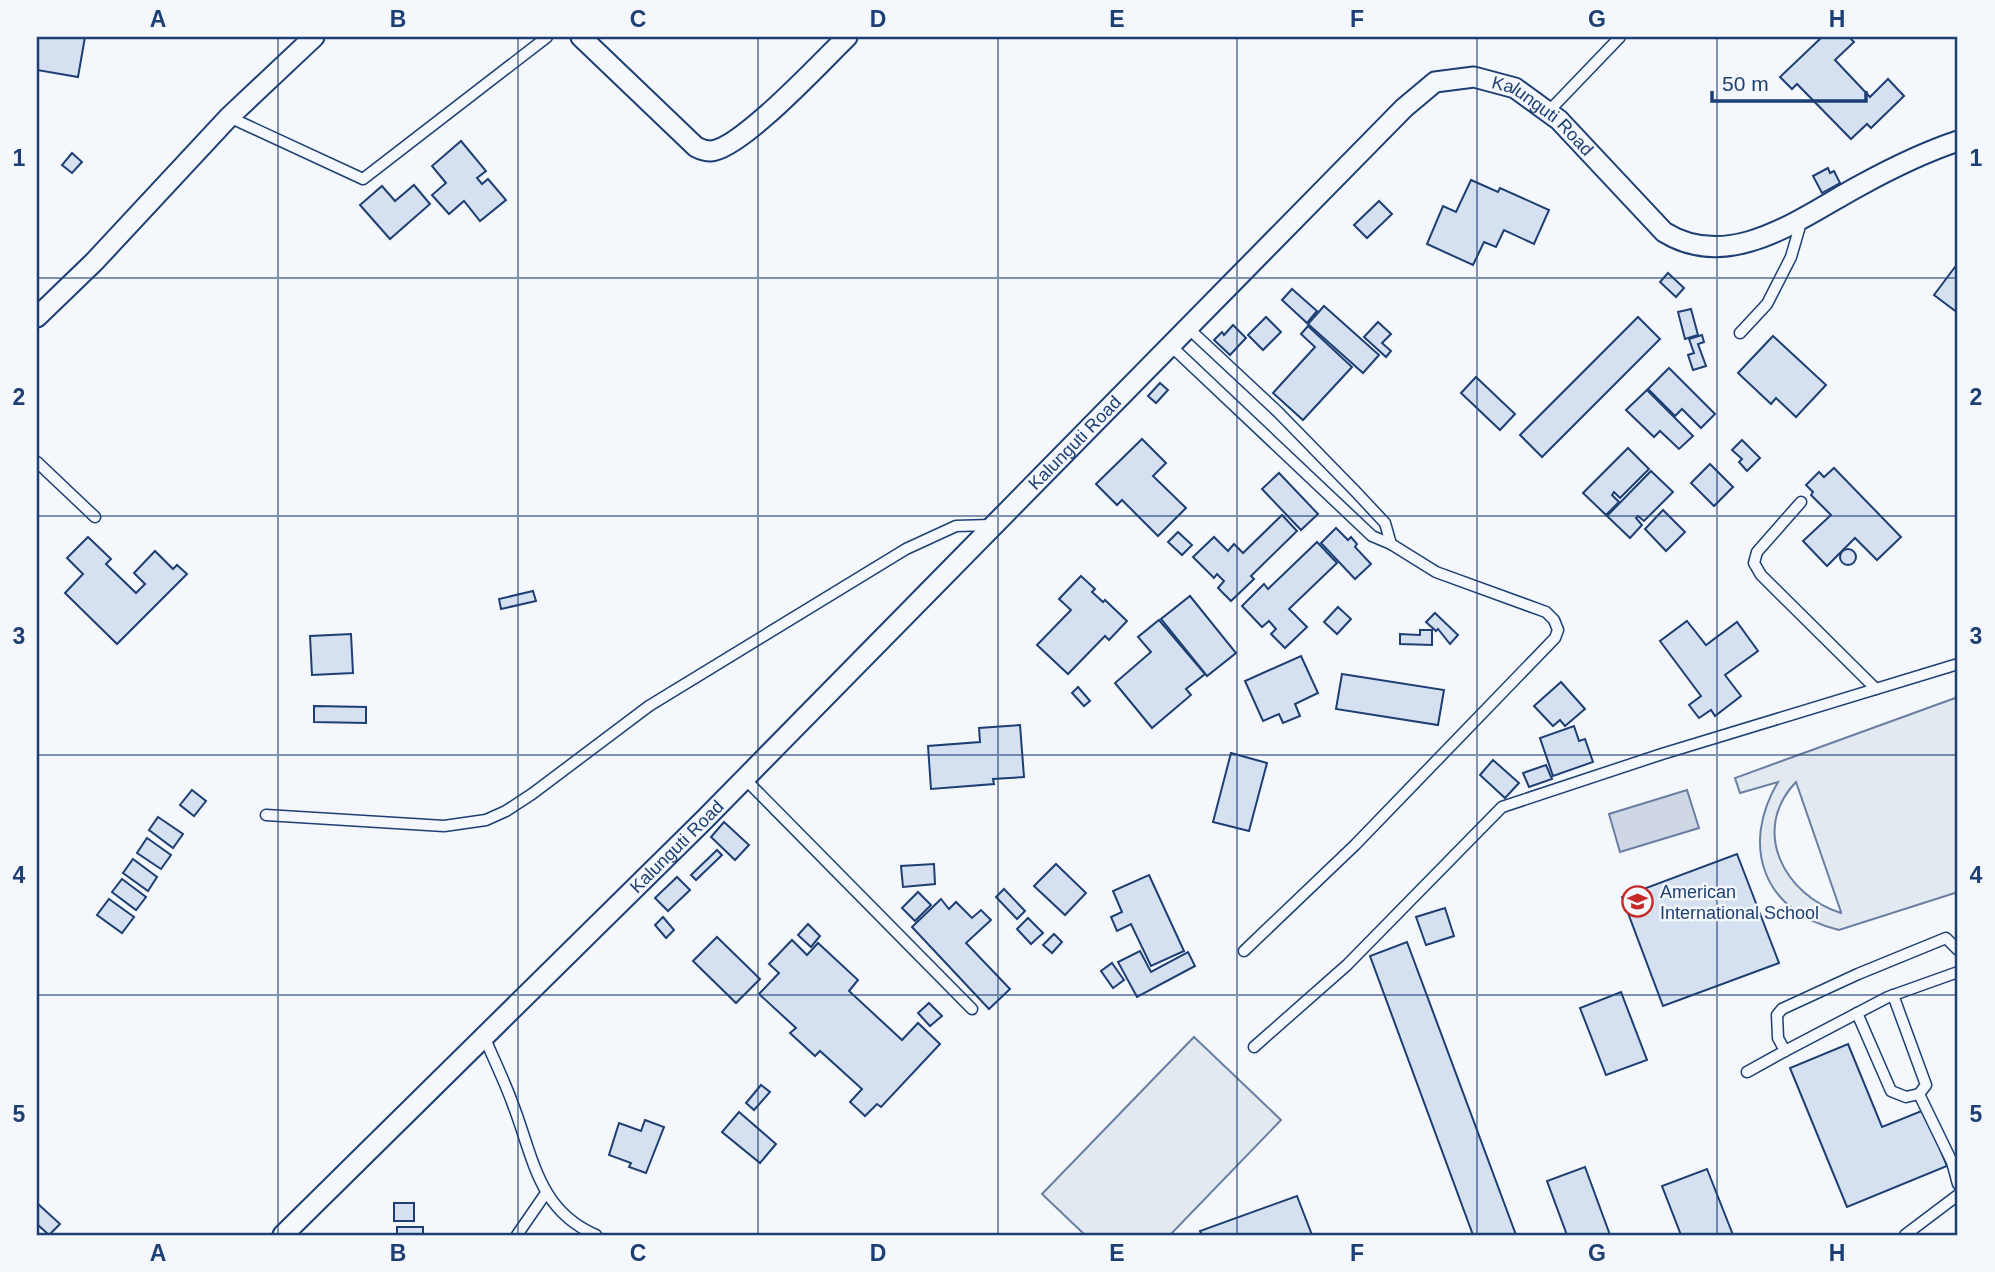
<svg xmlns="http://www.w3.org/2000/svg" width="1995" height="1272" viewBox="0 0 1995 1272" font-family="Helvetica,sans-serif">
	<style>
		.green { fill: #e3e9f0; stroke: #687fa3; stroke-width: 2; fill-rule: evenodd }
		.water { fill: #cfd7e4; stroke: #687fa3; stroke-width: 2 }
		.building { fill: #d5e0f0; stroke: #1d3f73; stroke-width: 2 }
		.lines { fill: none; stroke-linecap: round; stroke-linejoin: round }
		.service-casing { stroke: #1d3f73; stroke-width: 13 }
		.minor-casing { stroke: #1d3f73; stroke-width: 23 }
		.service { stroke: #f4f7fb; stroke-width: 10 }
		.minor { stroke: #f4f7fb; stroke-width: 19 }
		.grid { fill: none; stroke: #1d3f73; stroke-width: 2; stroke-opacity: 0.55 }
		.labels { text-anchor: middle; stroke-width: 5; stroke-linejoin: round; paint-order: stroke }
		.street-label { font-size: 18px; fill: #1d3f73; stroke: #f4f7fb }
		.poi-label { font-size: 18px; fill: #1d3f73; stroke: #f4f7fb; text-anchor: start }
		.neatline { fill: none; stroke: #1d3f73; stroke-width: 2.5 }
		.grid-label { font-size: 23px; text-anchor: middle; font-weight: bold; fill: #1d3f73 }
	</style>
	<rect width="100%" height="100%" fill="#f4f7fb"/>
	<g class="green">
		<path d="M1958,697V892L1839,930C1763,912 1740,846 1778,782L1740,793L1735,778ZM1796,782L1841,912V913C1784,895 1750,830 1796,782Z"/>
		<polygon points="1194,1037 1281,1120 1170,1235 1085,1235 1042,1194"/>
	</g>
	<polygon class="water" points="1687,790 1699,828 1620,852 1609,814"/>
	<g class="building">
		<polygon points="37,37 85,37 78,77 37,70"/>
		<polygon points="1822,37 1849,37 1854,42 1835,60 1870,97 1888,79 1904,96 1871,128 1867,124 1851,139 1797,84 1792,89 1780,77"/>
		<polygon points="461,141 486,171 477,178 482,184 488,179 506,200 480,221 464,201 449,214 432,195 446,183 432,166"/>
		<polygon points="72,153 82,162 72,173 62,165"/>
		<polygon points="1828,168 1830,173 1834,171 1840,183 1822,193 1813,176"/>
		<polygon points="1471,180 1498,192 1500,188 1549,210 1534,244 1504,230 1496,247 1484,242 1473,265 1427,244 1443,206 1456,212"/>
		<polygon points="414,185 430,204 390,239 360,205 382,186 395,201"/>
		<polygon points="1379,201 1392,214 1367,238 1354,225"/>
		<polygon points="1958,263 1958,313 1934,295"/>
		<polygon points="1668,273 1684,288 1676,297 1660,282"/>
		<polygon points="1292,289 1317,311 1307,323 1282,300"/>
		<polygon points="1324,306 1379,355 1363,373 1308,324"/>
		<polygon points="1691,309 1698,335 1685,339 1678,312"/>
		<polygon points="1266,317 1281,332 1263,350 1248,335"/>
		<polygon points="1638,317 1660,339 1542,457 1520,435"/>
		<polygon points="1378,322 1391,334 1382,343 1391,351 1386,357 1364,337"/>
		<polygon points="1233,325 1246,338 1230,355 1214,340 1222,332 1224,335"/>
		<polygon points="1308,326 1352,367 1303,420 1273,393 1315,347 1301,334"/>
		<polygon points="1702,335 1704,342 1698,344 1706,366 1693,370 1688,355 1694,353 1689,339"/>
		<polygon points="1773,336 1826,385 1796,417 1776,398 1771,404 1738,373"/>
		<polygon points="1669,368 1715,414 1701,428 1682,409 1675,416 1648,389"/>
		<polygon points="1476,377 1515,414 1500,430 1461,393"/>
		<polygon points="1160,383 1168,390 1156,403 1148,396"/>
		<polygon points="1647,390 1693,436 1679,449 1660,431 1654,437 1626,410"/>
		<polygon points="1142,439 1166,463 1153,476 1186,508 1158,536 1122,500 1117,505 1096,484"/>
		<polygon points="1742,440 1760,458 1747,471 1739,462 1742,459 1732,450"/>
		<polygon points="1628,448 1649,469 1620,498 1614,492 1612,495 1619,502 1606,515 1583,493"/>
		<polygon points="1710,464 1733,487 1714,506 1691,483"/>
		<polygon points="1834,468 1901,537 1877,560 1855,538 1827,566 1803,541 1831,515 1811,495 1813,492 1806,485 1819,472 1824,477"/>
		<polygon points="1651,471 1673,492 1644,521 1638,516 1636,518 1642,525 1630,538 1607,516"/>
		<polygon points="1279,473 1318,514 1301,530 1262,489"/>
		<polygon points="1663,510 1685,532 1666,551 1645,529"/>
		<polygon points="1282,515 1297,531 1251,576 1254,579 1231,601 1218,588 1224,581 1217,574 1214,578 1193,557 1214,537 1228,551 1234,544 1243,553"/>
		<polygon points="1336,528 1348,540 1351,537 1357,544 1355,547 1371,564 1355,579 1321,543"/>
		<polygon points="1178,532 1192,545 1182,555 1168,542"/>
		<polygon points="88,537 111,559 106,564 136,593 145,584 134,573 155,551 173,569 177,565 187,574 117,644 65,593 83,574 67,558"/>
		<polygon points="1317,542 1337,563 1289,609 1307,627 1285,648 1271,634 1276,629 1269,621 1262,627 1242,606 1264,584 1268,589"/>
		<circle cx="1848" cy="557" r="8"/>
		<polygon points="1081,576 1095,589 1092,592 1103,602 1105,600 1127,621 1109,640 1105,636 1068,674 1037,645 1071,610 1059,599"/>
		<polygon points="533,591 536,601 501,609 499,599"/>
		<polygon points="1190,596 1236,653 1207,676 1161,619"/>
		<polygon points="1338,607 1351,619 1337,634 1324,622"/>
		<polygon points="1435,613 1458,635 1450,644 1438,629 1436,631 1426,622"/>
		<polygon points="1159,620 1205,674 1186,689 1191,695 1152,728 1115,683 1151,652 1138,637"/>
		<polygon points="1687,621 1706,645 1737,622 1758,651 1725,675 1741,696 1715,716 1711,710 1699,718 1689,705 1701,696 1660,641"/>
		<polygon points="1420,630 1432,630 1432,645 1400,644 1400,634 1420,635"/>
		<polygon points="351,634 353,673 312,675 310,636"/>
		<polygon points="1301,656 1318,693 1295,704 1300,716 1283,723 1279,714 1263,721 1245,681"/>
		<polygon points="1342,674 1444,690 1438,725 1336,709"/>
		<polygon points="1561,682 1585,709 1565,726 1560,720 1553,726 1534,706"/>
		<polygon points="1078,687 1090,701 1084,706 1072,693"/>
		<polygon points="314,706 366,707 366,723 314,722"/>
		<polygon points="1020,725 1024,777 993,779 994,784 931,789 928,746 980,742 979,728"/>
		<polygon points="1574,726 1579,741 1585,739 1593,762 1553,776 1540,738"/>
		<polygon points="1231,753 1267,763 1249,831 1213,822"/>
		<polygon points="1493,760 1519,783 1505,798 1480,775"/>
		<polygon points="1546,765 1552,779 1529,787 1523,773"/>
		<polygon points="192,790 206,801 194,816 180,805"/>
		<polygon points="158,817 183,834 173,848 149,830"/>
		<polygon points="724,822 749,845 735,860 711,837"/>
		<polygon points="147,838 171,855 161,869 137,853"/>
		<polygon points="717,850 722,855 696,880 691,875"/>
		<polygon points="1737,854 1779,963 1663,1006 1622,897"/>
		<polygon points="133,859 157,877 148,891 123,873"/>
		<polygon points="934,864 935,884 903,887 901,866"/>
		<polygon points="1056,864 1086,893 1065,915 1034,886"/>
		<polygon points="1149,875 1184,951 1151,966 1131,924 1117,931 1111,917 1122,912 1113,891"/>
		<polygon points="677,877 690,890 668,911 655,898"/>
		<polygon points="122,879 146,897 136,910 112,892"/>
		<polygon points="1004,889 1025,911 1017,919 996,897"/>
		<polygon points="918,892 931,905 915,921 902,908"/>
		<polygon points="109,899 134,917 122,933 97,915"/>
		<polygon points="941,899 949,909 956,902 972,918 981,910 991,920 966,943 1010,989 989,1009 912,927"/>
		<polygon points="1445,908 1454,936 1426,945 1416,917"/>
		<polygon points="663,917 674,930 666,938 655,925"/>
		<polygon points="1028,918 1043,933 1031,944 1017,929"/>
		<polygon points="808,924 820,936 811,947 798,935"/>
		<polygon points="1054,934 1062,942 1052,953 1043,945"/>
		<polygon points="717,937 760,979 736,1003 693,961"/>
		<polygon points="792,940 807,955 818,943 858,980 849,991 902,1040 918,1023 940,1044 881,1107 877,1104 865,1116 850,1102 862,1089 820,1051 815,1056 790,1033 796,1028 759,994 779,973 769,964"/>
		<polygon points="1407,942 1516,1235 1473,1235 1370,956"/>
		<polygon points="1140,951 1151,972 1188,952 1195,966 1137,997 1118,962"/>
		<polygon points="1112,963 1124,980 1113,988 1101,971"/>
		<polygon points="1621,992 1647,1060 1606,1075 1580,1008"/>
		<polygon points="929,1003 942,1016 930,1026 918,1013"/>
		<polygon points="1848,1044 1882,1127 1924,1110 1947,1166 1847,1207 1790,1068"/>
		<polygon points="761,1085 770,1092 754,1110 746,1103"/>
		<polygon points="739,1112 776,1144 760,1163 722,1132"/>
		<polygon points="645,1120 664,1127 646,1173 629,1167 631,1163 609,1155 619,1123 641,1131"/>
		<polygon points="1585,1167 1610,1235 1567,1235 1547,1181"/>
		<polygon points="1707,1169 1733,1235 1681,1235 1662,1186"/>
		<polygon points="1297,1196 1312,1235 1202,1235 1200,1231"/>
		<polygon points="37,1203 60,1224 49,1235 37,1224"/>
		<rect x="394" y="1203" width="20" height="18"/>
		<rect x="397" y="1227" width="26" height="8"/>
	</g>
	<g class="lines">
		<defs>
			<g id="service">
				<polyline points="1548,112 1620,37"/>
				<polyline points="229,117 363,179 547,37"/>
				<polyline points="1188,328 1278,412 1356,492 1385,523 1391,544"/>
				<polyline points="1740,333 1767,304 1791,257 1802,219"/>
				<polyline points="1171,346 1372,536 1391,544 1436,572 1546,612 1554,620 1558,630 1555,638 1355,845 1244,951"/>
				<polyline points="37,462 95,517"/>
				<polyline points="1801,502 1757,552 1754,563 1761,575 1876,689"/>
				<polyline points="745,779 972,1009"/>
				<polyline points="266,815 444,826 486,820 506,811 532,794 649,706 906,549 956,526 991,525"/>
				<polyline points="1958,950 1946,938 1858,974 1782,1009 1777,1015 1778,1038 1785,1051 1888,997 1958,972"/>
				<polyline points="1857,1013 1891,1091 1906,1097 1919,1094 1926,1085 1893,995"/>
				<path d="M484,1036C493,1058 504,1080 512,1102C533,1155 537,1210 596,1235"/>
				<polyline points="1254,1047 1347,965 1502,807 1662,754 1958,664"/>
				<polyline points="1747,1072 1785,1051"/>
				<polyline points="1919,1094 1952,1162 1958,1184"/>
				<polyline points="517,1235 546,1193"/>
				<polyline points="1905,1235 1958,1195"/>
			</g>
			<g id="minor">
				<path d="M581,37L696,147C700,149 707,151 711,151C741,149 822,61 847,37"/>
				<polyline points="37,317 94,262 229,117 314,37"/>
				<path id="s1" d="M283,1235L705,819L1404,108L1435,82L1474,77L1515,88L1559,120L1664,232C1731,274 1803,216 1861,185C1892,168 1925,152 1958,141"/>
			</g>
		</defs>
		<use href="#service" class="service-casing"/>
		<use href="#minor" class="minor-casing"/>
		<use href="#service" class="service"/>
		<use href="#minor" class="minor"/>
	</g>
	<path class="grid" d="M278,37V1235M518,37V1235M758,37V1235M998,37V1235M1237,37V1235M1477,37V1235M1717,37V1235M37,278H1958M37,516H1958M37,755H1958M37,995H1958"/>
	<defs>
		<symbol id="school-ring" viewBox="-11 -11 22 22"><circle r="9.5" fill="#f4f7fb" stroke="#c62828" stroke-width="1.5"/><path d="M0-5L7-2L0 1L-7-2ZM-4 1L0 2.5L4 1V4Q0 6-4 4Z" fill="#c62828"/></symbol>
	</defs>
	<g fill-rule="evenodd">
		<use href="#school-ring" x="1620" y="884" width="35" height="35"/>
	</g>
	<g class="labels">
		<g class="street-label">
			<text dy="6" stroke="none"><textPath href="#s1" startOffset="1750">Kalunguti Road</textPath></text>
			<text dy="6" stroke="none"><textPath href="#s1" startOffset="1120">Kalunguti Road</textPath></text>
			<text dy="6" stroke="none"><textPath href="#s1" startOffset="553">Kalunguti Road</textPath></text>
		</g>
		<g class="poi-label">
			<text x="1660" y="898">American<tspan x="1660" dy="21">International School</tspan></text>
		</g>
	</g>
	<rect width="1995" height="1272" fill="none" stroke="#f4f7fb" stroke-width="77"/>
	<path d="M1712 91v10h154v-10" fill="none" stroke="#1d3f73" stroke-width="3.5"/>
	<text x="1722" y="91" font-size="21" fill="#1d3f73" stroke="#f4f7fb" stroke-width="5" paint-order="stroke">50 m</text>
	<rect x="38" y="38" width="1918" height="1196" class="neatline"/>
	<g class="grid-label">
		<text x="158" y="27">A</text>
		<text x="398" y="27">B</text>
		<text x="638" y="27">C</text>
		<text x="878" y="27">D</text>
		<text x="1117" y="27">E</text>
		<text x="1357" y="27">F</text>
		<text x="1597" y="27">G</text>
		<text x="1837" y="27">H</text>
		<text x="19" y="166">1</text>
		<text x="1976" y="166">1</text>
		<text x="19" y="405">2</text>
		<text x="1976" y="405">2</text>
		<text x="19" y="644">3</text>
		<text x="1976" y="644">3</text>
		<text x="19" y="883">4</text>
		<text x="1976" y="883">4</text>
		<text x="19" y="1122">5</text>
		<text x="1976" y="1122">5</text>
		<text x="158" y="1261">A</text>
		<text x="398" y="1261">B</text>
		<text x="638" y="1261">C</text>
		<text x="878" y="1261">D</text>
		<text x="1117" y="1261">E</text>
		<text x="1357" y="1261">F</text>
		<text x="1597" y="1261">G</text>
		<text x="1837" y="1261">H</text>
	</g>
</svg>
